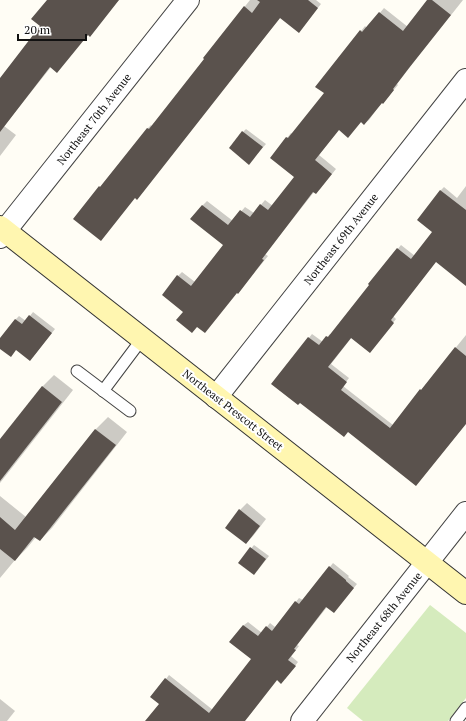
<svg xmlns="http://www.w3.org/2000/svg" width="466" height="721" viewBox="0 0 466 721" font-family="'PT Serif',serif">
	<style>
		.green { fill: #d5ebbd }
		.shadow { fill: #0003 }
		.building { fill: #5a524d }
		.lines { fill: none; stroke-linecap: round; stroke-linejoin: round }
		.lane-casing { stroke: #444; stroke-width: 13 }
		.street-casing { stroke: #444; stroke-width: 24 }
		.secondary-casing { stroke: #333; stroke-width: 24 }
		.lane { stroke: #fff; stroke-width: 11 }
		.street { stroke: #fff; stroke-width: 22 }
		.secondary { stroke: #fff6b0; stroke-width: 22 }
		.labels { text-anchor: middle; stroke-width: 4; stroke-linejoin: round; paint-order: stroke }
		.street-label { font-size: 11px; fill: #111; stroke: #fff }
	</style>
	<rect width="100%" height="100%" fill="#fffdf5"/>
	<polygon class="green" points="430,605 466,633 466,698 448,721 363,721 347,708"/>
	<g class="shadow">
		<polygon points="48,0 119,0 88,34 51,67 4,126 16,135 0,156 0,79 41,26"/>
		<polygon points="250,0 316,0 321,4 302,28 281,17 135,197 74,219 148,128 151,125 152,126 206,59 204,58"/>
		<polygon points="428,0 463,0 413,63 397,84 398,85 387,98 382,102 369,120 364,124 361,122 348,137 339,129 319,155 336,169 320,189 314,192 265,254 268,256 242,288 184,312 178,276 182,272 195,282 224,245 192,219 203,205 207,201 233,221 245,207 254,213 265,200 273,206 295,177 287,138 291,133 293,134 325,93 317,86 365,26 367,28 384,8 408,27"/>
		<polygon points="246,129 266,144 252,160 243,132"/>
		<polygon points="466,186 466,285 436,261 393,316 396,319 373,348 352,337 331,364 349,378 343,386 393,425 466,335 466,423 348,431 273,383 312,334 323,342 330,334 331,335 370,285 369,284 401,245 415,256 434,232 418,220 441,190 444,187 457,198"/>
		<polygon points="33,312 55,329 33,357 16,349 0,347 0,340 16,319 19,316 26,321"/>
		<polygon points="54,375 73,390 0,483 0,441 42,387"/>
		<polygon points="108,417 127,432 52,528 40,540 36,537 27,548 15,560 0,578 0,496 26,517 96,429"/>
		<polygon points="247,503 266,519 253,536 246,543 240,510"/>
		<polygon points="254,545 269,556 257,571 239,563"/>
		<polygon points="333,563 349,576 348,577 357,584 337,608 327,607 297,645 299,646 291,656 298,662 285,679 278,679 248,717 237,721 147,721 160,704 166,679 169,675 213,710 252,659 231,642 244,625 248,622 262,633 270,623 275,627 299,598 303,600"/>
		<polygon points="0,699 15,711 7,721 0,721"/>
	</g>
	<g class="building">
		<polygon points="47,0 119,0 90,37 88,35 57,73 50,67 0,132 0,78 40,26 31,19"/>
		<polygon points="257,0 308,0 318,8 299,33 280,18 137,200 135,198 101,241 73,219 99,186 100,187 147,128 149,129 204,59 203,58 244,6 252,13 260,2"/>
		<polygon points="427,0 432,0 451,15 409,68 393,89 394,90 383,104 382,103 364,125 361,122 348,138 339,130 315,160 332,174 316,194 313,192 262,259 264,260 238,294 237,293 205,333 197,327 192,333 176,320 183,312 162,295 177,275 191,286 223,245 190,219 202,205 228,225 240,210 250,217 260,204 268,210 294,177 270,158 286,137 288,138 324,93 315,87 360,30 362,32 379,12 403,31"/>
		<polygon points="242,131 263,147 249,165 229,148"/>
		<polygon points="440,190 466,210 466,286 436,262 391,320 394,323 370,353 351,338 328,367 347,382 341,390 390,428 420,389 421,390 455,347 466,356 466,424 416,486 348,432 344,437 300,403 298,405 271,384 308,337 319,345 326,336 328,337 369,285 368,284 397,248 411,259 432,232 417,220"/>
		<polygon points="29,315 52,333 30,361 16,350 11,357 0,349 0,338 15,319 22,324"/>
		<polygon points="42,386 62,402 0,481 0,439"/>
		<polygon points="95,429 116,445 40,541 34,537 15,561 0,549 0,517 15,530"/>
		<polygon points="239,509 260,526 246,544 225,528"/>
		<polygon points="250,547 266,559 254,575 238,563"/>
		<polygon points="329,566 346,580 346,581 354,588 334,613 326,607 294,649 296,650 288,660 296,666 281,684 277,680 245,721 145,721 159,704 150,697 165,678 209,713 251,659 229,642 243,625 258,636 266,626 272,631 295,601 299,604"/>
	</g>
	<g class="lines">
		<defs>
			<g id="lane">
				<polyline points="77,371 130,411"/>
				<polyline points="103,391 142,339"/>
				<polyline points="456,721 466,708"/>
			</g>
			<g id="street">
				<polyline points="0,237 188,0"/>
				<polyline points="216,397 466,80"/>
				<polyline points="302,721 466,513"/>
			</g>
			<polyline id="secondary" points="0,227 466,593"/>
		</defs>
		<use href="#lane" class="lane-casing"/>
		<use href="#street" class="street-casing"/>
		<use href="#secondary" class="secondary-casing"/>
		<use href="#lane" class="lane"/>
		<use href="#street" class="street"/>
		<use href="#secondary" class="secondary"/>
	</g>
	<g class="labels">
		<g class="street-label">
			<text transform="translate(94 119) rotate(-52)" y="4">Northeast 70th Avenue</text>
			<text transform="translate(341 239) rotate(-52)" y="4">Northeast 69th Avenue</text>
			<text transform="translate(233 410) rotate(38)" y="4">Northeast Prescott Street</text>
			<text transform="translate(384 617) rotate(-51)" y="4">Northeast 68th Avenue</text>
		</g>
	</g>
	<path d="M18 34v6h68v-6" fill="none" stroke="#111111" stroke-width="2"/>
	<text x="24" y="34" font-size="12" fill="#111111" stroke="#ffffff" stroke-width="3" paint-order="stroke">20 m</text>
</svg>
